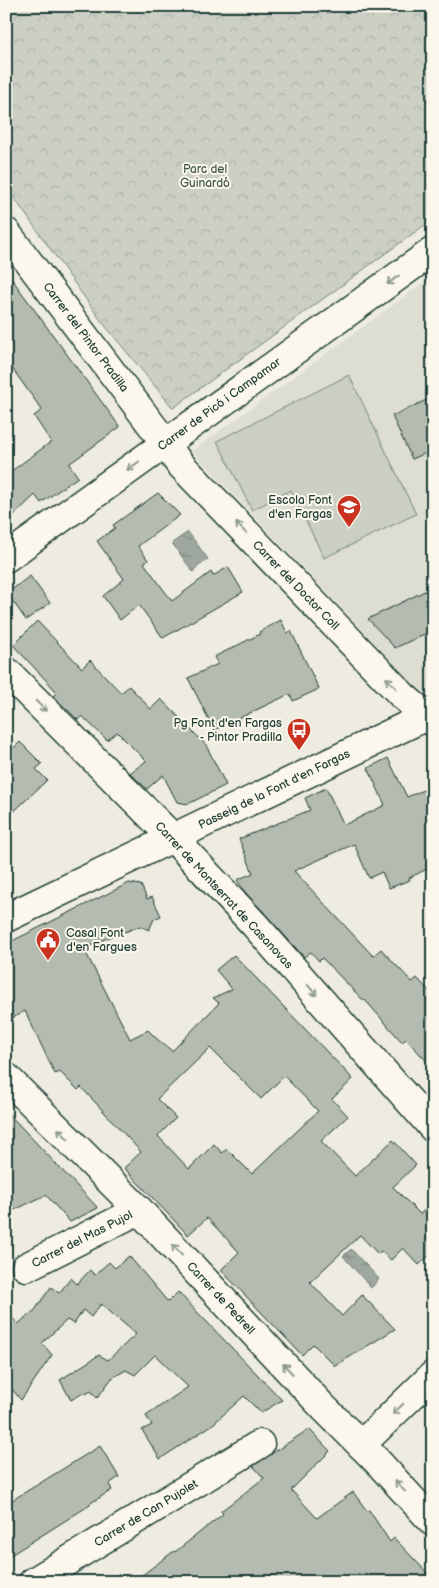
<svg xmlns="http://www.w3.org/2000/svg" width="439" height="1588" viewBox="0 0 439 1588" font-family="'Balsamiq Sans',sans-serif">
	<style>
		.built { fill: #ddddd2 }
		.green { fill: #cbcfc4; stroke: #75867c }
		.park { fill: url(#park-crowns); stroke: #75867c }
		.water { fill: url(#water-ripples); stroke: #6c7d74 }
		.building { fill: #b4bbb0; stroke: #1f3d34; fill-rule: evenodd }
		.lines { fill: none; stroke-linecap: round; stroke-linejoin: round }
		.minor-casing { stroke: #1f3d34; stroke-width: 31 }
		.minor { stroke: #fbf7ec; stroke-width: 28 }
		.oneway { stroke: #8d9a90 }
		.labels { text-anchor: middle; stroke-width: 4; stroke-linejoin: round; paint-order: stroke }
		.park-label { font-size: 12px; fill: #415a51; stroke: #fbf7ec }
		.street-label { font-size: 12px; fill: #1f3d34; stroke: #fbf7ec }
		.poi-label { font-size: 12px; fill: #1f3d34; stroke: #fbf7ec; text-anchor: end }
	</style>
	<defs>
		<pattern id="park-crowns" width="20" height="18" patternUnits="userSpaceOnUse" patternTransform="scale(1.25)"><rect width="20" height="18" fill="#cbcfc4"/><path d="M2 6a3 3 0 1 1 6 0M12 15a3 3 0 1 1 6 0" fill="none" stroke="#aeb3a9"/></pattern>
		<pattern id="water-ripples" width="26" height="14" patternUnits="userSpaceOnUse" patternTransform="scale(1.25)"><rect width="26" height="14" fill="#9fa89f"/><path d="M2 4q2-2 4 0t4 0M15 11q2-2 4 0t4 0" fill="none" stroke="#818a82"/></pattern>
	</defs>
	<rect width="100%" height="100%" fill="#eeece1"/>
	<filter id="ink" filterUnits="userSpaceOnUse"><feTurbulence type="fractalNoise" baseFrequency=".02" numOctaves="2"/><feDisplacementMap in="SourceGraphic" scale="10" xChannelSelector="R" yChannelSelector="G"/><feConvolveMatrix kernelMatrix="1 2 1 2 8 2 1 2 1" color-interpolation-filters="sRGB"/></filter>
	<g filter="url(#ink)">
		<polygon class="built" points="433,276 433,686 421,692 192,451"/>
		<polygon class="green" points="349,375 416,514 324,558 291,490 252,510 217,441"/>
		<polygon class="park" points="6,6 433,6 433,219 173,408 102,322 12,195 6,194"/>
		<g class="water">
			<polygon points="188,532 208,559 196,568 193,572 172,543"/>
			<polygon points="351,1249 379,1279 371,1288 343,1256"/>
		</g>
		<g class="building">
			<polygon points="6,271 120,427 69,464 78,477 41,503 35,495 6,523 6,475 51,442 34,416 42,410 6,360"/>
			<polygon points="433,397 433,450 412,459 392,416"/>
			<polygon points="158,493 180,515 138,546 148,560 144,563 172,601 211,572 213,576 228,567 243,592 163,638 139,605 120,620 103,596 124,579 97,541 115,528 113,525"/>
			<polygon points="30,576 50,603 26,620 7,593"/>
			<polygon points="433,587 433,630 395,648 368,619"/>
			<polygon points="281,620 287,633 291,631 319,689 293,701 290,694 214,730 188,678 218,664 214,657 260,634 259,632"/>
			<polygon points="37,621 82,668 90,660 121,693 129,686 151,709 161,699 206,745 226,785 188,804 177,802 163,775 147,789 130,773 146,761 117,732 107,740 82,716 78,720 53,696 57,692 13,645"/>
			<polygon points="20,742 42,764 36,769 47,780 6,819 6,755"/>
			<polygon points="388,758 407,797 433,786 433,866 409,878 410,880 389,888 382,872 369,878 354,844 294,871 373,956 381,949 412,982 417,978 433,995 433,1068 406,1039 402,1042 365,1000 364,1001 322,958 319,961 311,952 304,957 245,892 237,880 253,873 239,839 310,810 305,798 326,788 344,825 385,805 368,768"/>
			<path d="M129,883L141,885L147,899L152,897L161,916L154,919L149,930L140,926L125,932L124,930L84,949L130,1039L148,1030L157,1039L172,1051L219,1003L213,998L232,989L216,970L234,955L353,1079L332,1099L348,1116L321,1141L355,1176L393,1140L416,1165L393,1187L420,1214L433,1203V1252L419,1265L403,1248L391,1260L381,1251L378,1254L360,1235L310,1282L342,1316L362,1295L395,1329L335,1366L313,1344L302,1355L221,1270L239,1252L207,1218L188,1235L124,1168L141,1152L81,1087L78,1090L60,1072L55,1074L25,1011L6,1022V944ZM210,1048L261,1099L284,1076L318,1111L252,1174L227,1149L222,1153L214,1144L189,1169L158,1136L176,1118L157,1099Z"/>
			<polygon points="6,1111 76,1185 98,1208 70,1222 46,1195 6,1214"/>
			<polygon points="129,1256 168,1302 178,1292 282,1400 261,1413 244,1396 212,1425 160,1459 142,1430 152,1425 146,1416 188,1387 155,1355 135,1375 126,1370 112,1378 97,1398 91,1391 86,1394 85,1392 71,1400 60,1380 99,1355 108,1360 136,1334 101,1304 91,1317 83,1310 74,1324 67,1320 42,1343 52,1355 21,1400 6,1382 6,1311 18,1324 35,1310 51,1287 59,1293 71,1278 77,1284 90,1270 95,1275 109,1262 115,1268"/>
			<polygon points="309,1429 330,1451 291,1490 317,1518 353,1492 367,1511 369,1510 390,1542 394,1538 433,1579 433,1582 133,1582 174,1551 175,1552 223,1514 221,1511 264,1478 253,1466"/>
			<polygon points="100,1446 119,1477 109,1484 112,1490 89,1504 90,1505 6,1558 6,1504"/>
		</g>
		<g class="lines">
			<defs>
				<g id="minor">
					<polyline points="6,232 157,432 179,463 403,696 433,722"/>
					<polyline points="6,558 433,251"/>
					<polyline points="6,671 173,838 254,924 433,1128"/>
					<polyline points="6,918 433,713"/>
					<polyline points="6,1077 139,1210 323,1407 376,1460 433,1522"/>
					<polyline points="26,1267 139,1210"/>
					<polyline points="361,1445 433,1375"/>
					<polyline points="33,1582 260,1444"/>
				</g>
			</defs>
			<use href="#minor" class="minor-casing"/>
			<use href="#minor" class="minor"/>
		</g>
		<defs><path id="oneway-shaft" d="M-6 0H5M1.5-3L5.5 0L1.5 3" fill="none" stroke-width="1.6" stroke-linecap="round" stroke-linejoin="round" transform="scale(1.25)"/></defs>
		<g class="oneway">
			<use href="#oneway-shaft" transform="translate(393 280) rotate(144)"/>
			<use href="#oneway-shaft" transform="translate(133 466) rotate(144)"/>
			<use href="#oneway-shaft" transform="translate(241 528) rotate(-134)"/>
			<use href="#oneway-shaft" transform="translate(391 683) rotate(-134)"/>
			<use href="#oneway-shaft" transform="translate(41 706) rotate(45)"/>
			<use href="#oneway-shaft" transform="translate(312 990) rotate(49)"/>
			<use href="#oneway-shaft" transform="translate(63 1134) rotate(-135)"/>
			<use href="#oneway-shaft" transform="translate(177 1250) rotate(-133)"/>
			<use href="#oneway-shaft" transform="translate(288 1369) rotate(-133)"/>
			<use href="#oneway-shaft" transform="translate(398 1409) rotate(136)"/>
			<use href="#oneway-shaft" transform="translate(400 1486) rotate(-132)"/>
		</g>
	</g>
	<defs>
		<symbol id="school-pin" viewBox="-11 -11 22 30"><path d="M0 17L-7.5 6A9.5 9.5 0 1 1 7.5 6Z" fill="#c8321e" stroke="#fbf7ec"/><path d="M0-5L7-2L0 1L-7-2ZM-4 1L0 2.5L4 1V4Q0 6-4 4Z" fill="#fff"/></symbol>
		<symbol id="bus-pin" viewBox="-11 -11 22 30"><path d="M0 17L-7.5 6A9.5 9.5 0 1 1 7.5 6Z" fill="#c8321e" stroke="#fbf7ec"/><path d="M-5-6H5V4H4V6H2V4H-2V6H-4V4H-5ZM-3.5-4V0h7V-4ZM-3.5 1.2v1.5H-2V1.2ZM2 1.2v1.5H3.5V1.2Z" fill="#fff"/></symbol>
		<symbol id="civic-pin" viewBox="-11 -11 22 30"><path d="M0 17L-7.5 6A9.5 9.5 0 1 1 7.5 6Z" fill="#c8321e" stroke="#fbf7ec"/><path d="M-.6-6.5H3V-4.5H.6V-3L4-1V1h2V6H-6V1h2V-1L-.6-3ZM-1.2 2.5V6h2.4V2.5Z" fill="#fff"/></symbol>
	</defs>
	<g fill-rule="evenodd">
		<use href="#school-pin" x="335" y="493" width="28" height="38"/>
		<use href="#bus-pin" x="285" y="716" width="28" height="38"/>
		<use href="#civic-pin" x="34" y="926" width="28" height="38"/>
	</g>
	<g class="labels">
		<g class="park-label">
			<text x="205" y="173">Parc del<tspan x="205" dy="14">Guinardó</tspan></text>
		</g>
		<g class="street-label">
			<text transform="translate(86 337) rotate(53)" y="4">Carrer del Pintor Pradilla</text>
			<text transform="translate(219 404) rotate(-36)" y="4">Carrer de Picó i Campamar</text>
			<text transform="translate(296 585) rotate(46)" y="4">Carrer del Doctor Coll</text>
			<text transform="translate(274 789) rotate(-26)" y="4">Passeig de la Font d'en Fargas</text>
			<text transform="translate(224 895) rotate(47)" y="4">Carrer de Montserrat de Casanovas</text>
			<text transform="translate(82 1239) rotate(-27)" y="4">Carrer del Mas Pujol</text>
			<text transform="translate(221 1298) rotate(47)" y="4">Carrer de Pedrell</text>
			<text transform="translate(146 1513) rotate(-31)" y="4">Carrer de Can Pujolet</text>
		</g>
		<g class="poi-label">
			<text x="332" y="504">Escola Font<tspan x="332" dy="14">d'en Fargas</tspan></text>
			<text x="282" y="727">Pg Font d'en Fargas<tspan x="282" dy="14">- Pintor Pradilla</tspan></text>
			<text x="66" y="937" text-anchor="start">Casal Font<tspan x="66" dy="14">d'en Fargues</tspan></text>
		</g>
	</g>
	<rect width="439" height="1588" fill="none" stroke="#fbf7ec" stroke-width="25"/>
	<rect x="12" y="12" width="414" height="1563" fill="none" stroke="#1f3d34" stroke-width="2" filter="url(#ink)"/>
</svg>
